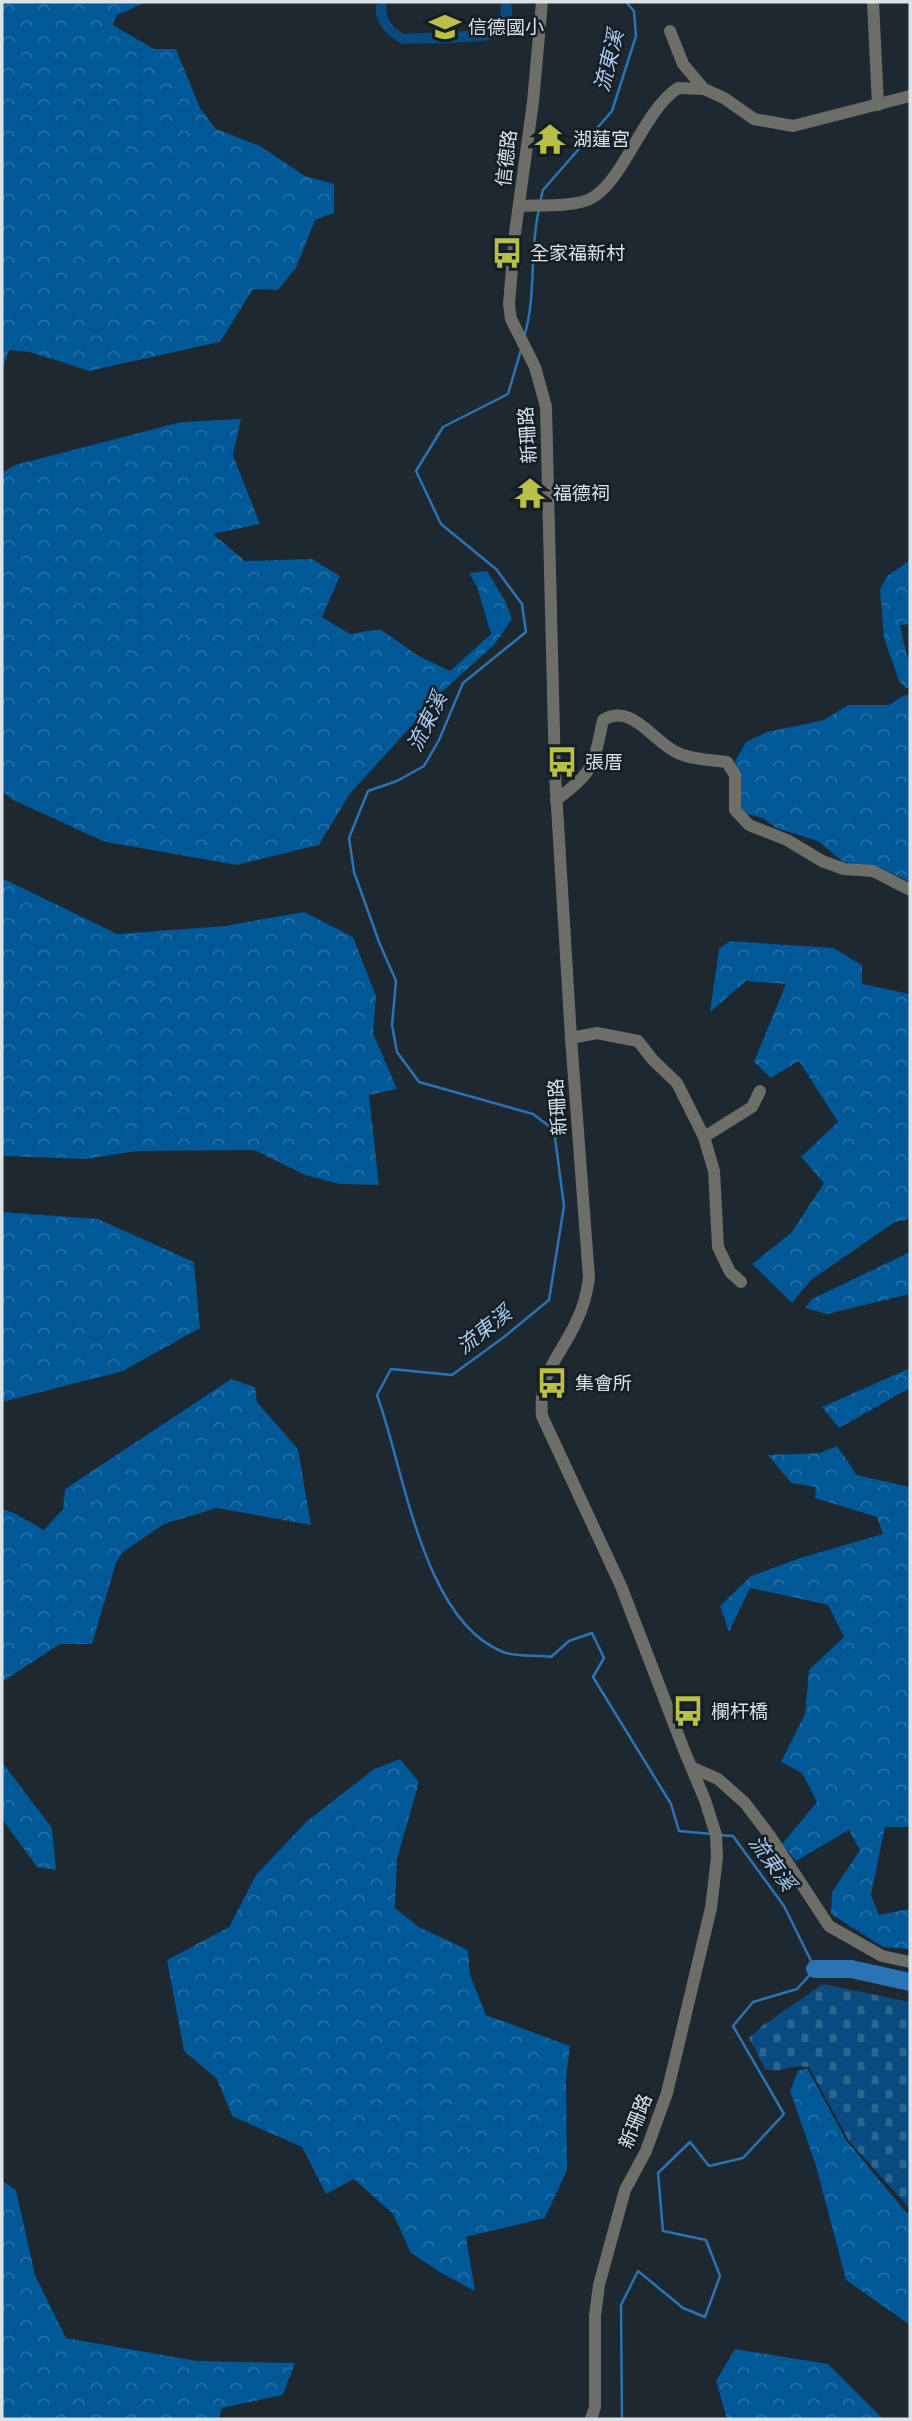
<svg xmlns="http://www.w3.org/2000/svg" width="912" height="2421" viewBox="0 0 912 2421" font-family="Karla,'Noto Sans TC',sans-serif">
	<style>
		.green { fill: #094b7e }
		.forest { fill: url(#forest-crowns) }
		.cemetery { fill: url(#cemetery-stones) }
		.lines { fill: none; stroke-linecap: round; stroke-linejoin: round }
		.stream { stroke: #2a74b5; stroke-width: 2.5 }
		.river { stroke: #2a74b5; stroke-width: 18 }
		.minor { stroke: #6d6e67; stroke-width: 12 }
		.labels { text-anchor: middle; stroke-width: 5; stroke-linejoin: round; paint-order: stroke }
		.poi-label { font-size: 19px; fill: #dce2e8; stroke: #151e27; text-anchor: start }
		.street-label { font-size: 19px; fill: #dce2e8; stroke: #151e27 }
		.water-label { font-size: 21px; font-style: italic; fill: #a8cbee; stroke: #151e27 }
	</style>
	<defs>
		<pattern id="forest-crowns" width="20" height="18" patternUnits="userSpaceOnUse" patternTransform="scale(1.75)"><rect width="20" height="18" fill="#005897"/><path d="M2 6a3 3 0 1 1 6 0M12 15a3 3 0 1 1 6 0" fill="none" stroke="#2570a6"/></pattern>
		<pattern id="cemetery-stones" width="16" height="16" patternUnits="userSpaceOnUse" patternTransform="scale(1.75)"><rect width="16" height="16" fill="#094b7e"/><path d="M2 7V4a2 2 0 0 1 4 0v3zM10 15v-3a2 2 0 0 1 4 0v3z" fill="#2c6590"/></pattern>
	</defs>
	<rect width="100%" height="100%" fill="#1e2831"/>
	<path class="green" d="M377,2H387C384,17 391,27 404,34L486,30L500,19L501,2H511C515,17 509,31 495,38C483,44 419,43 402,44C386,35 372,22 377,2Z"/>
	<g class="forest">
		<polygon points="2,2 147,2 117,15 113,25 154,49 176,49 200,108 216,129 260,146 305,176 334,184 334,213 315,220 296,268 278,290 253,289 220,342 89,371 30,352 9,350 2,372"/>
		<polygon points="241,419 233,455 260,524 213,534 245,561 312,559 340,576 322,617 350,634 380,629 417,655 450,671 491,634 477,587 469,573 487,571 506,602 512,619 494,645 444,690 349,795 319,845 237,865 105,842 11,799 2,791 2,473 15,465 181,422"/>
		<polygon points="910,560 910,624 900,625 907,656 910,659 910,688 906,688 899,681 884,638 880,590 887,576"/>
		<polygon points="910,694 910,882 881,868 843,862 818,841 776,828 763,818 742,813 735,761 746,742 767,732 824,720 848,705 889,705 903,696"/>
		<polygon points="2,878 117,934 225,926 304,912 353,937 376,996 373,1033 397,1089 369,1095 379,1185 339,1184 305,1175 254,1150 138,1151 85,1159 2,1156"/>
		<polygon points="730,941 833,948 862,965 862,984 910,994 910,1219 895,1222 811,1280 792,1303 752,1264 791,1233 824,1183 801,1157 838,1122 799,1061 771,1078 754,1062 786,984 746,981 710,1012 719,949"/>
		<polygon points="2,1212 98,1219 194,1262 200,1328 123,1371 2,1402"/>
		<polygon points="910,1252 910,1294 827,1314 805,1308 812,1299"/>
		<polygon points="910,1368 910,1388 839,1428 822,1407"/>
		<polygon points="231,1379 255,1387 257,1402 298,1449 311,1525 217,1508 164,1524 123,1552 116,1563 92,1644 60,1644 2,1682 2,1509 14,1513 44,1530 63,1509 65,1489"/>
		<polygon points="837,1446 857,1475 910,1487 910,1827 885,1827 871,1895 879,1915 910,1909 910,1949 883,1947 831,1914 832,1892 860,1850 849,1830 796,1861 782,1844 817,1802 802,1773 781,1762 805,1714 809,1670 844,1637 828,1605 750,1588 729,1632 720,1606 751,1576 800,1558 883,1534 877,1517 815,1498 816,1487 791,1483 768,1455 820,1453"/>
		<polygon points="400,1759 419,1782 397,1859 395,1908 419,1927 468,1950 470,1975 486,2015 570,2046 566,2079 567,2170 545,2218 466,2237 475,2291 443,2274 411,2253 393,2214 354,2179 326,2194 302,2147 232,2116 217,2079 184,2051 167,1960 229,1927 256,1875 306,1822 374,1769"/>
		<polygon points="2,1762 52,1828 56,1870 37,1867 2,1819"/>
		<polygon points="807,2068 846,2140 906,2212 910,2213 910,2325 846,2280 816,2166 790,2091 798,2071"/>
		<polygon points="2,2181 16,2190 35,2275 66,2338 197,2361 295,2363 283,2395 222,2408 219,2419 2,2419"/>
		<polygon points="735,2349 828,2364 883,2419 727,2419 716,2381"/>
	</g>
	<path class="cemetery" d="M823,1984L910,2002V2209L849,2141L809,2067C788,2064 783,2074 765,2069L749,2038L762,2026Z"/>
	<g class="lines">
		<g class="stream">
			<polyline points="540,202 543,190 612,111 636,36 634,11 626,2"/>
			<path d="M524,337C537,295 529,251 539,209"/>
			<path d="M521,350L508,394L443,427L416,471L441,524L496,569L522,604L526,632L463,683L439,740L424,766L397,781L368,791L349,838L354,872L379,942L396,981L392,1025L397,1052L419,1082L533,1114L554,1130L564,1206L549,1300L504,1337L452,1375L391,1369L377,1395C404,1468 422,1620 503,1652C516,1657 537,1655 551,1657L569,1641L592,1633L604,1658L593,1677L671,1804L679,1831L712,1834"/>
			<polyline points="622,2419 621,2305 638,2271 683,2308 705,2317 720,2276 706,2240 663,2231 658,2173 690,2142 709,2166 743,2158 784,2114 733,2026 753,2002 797,1989 815,1969 784,1906 733,1836 719,1835"/>
		</g>
		<polyline class="river" points="815,1969 851,1969 910,1982"/>
		<g class="minor">
			<path d="M542,2L533,102L515,233L509,304L511,319L535,367L546,407L555,774L571,1038L589,1278C587,1293 584,1306 577,1320C561,1357 538,1371 542,1416L621,1586L684,1750L705,1800L716,1835L717,1857L711,1908L667,2093L646,2151L625,2190L599,2285L595,2316V2407L591,2419"/>
			<polyline points="873,2 878,105"/>
			<polyline points="670,31 683,64 704,89"/>
			<path d="M519,206C538,205 574,207 590,199C624,182 642,112 678,88L704,89L724,98L754,119L793,126L910,96"/>
			<path d="M556,800C595,771 593,766 603,720C632,702 654,743 678,753C693,760 712,760 727,762L735,775V810L749,825L787,840L822,861L844,869L873,871L910,890"/>
			<polyline points="571,1038 597,1033 638,1041 653,1060 677,1083 704,1137 714,1171 718,1247 730,1272 741,1282"/>
			<polyline points="704,1137 752,1107 760,1091"/>
			<polyline points="693,1768 718,1779 745,1803 770,1836 829,1926 882,1956 910,1962"/>
		</g>
	</g>
	<defs>
		<symbol id="school-bare" viewBox="-9 -9 18 18"><path d="M0-5L7-2L0 1L-7-2ZM-4 1L0 2.5L4 1V4Q0 6-4 4Z" fill="#bac045" stroke="#151e27" stroke-width="2.5" paint-order="stroke"/></symbol>
		<symbol id="temple-bare" viewBox="-9 -9 18 18"><path d="M0-6L5-2H3V0L6.5 2.5H4V6H1.5V3h-3V6H-4V2.5H-6.5L-3 0V-2H-5Z" fill="#bac045" stroke="#151e27" stroke-width="2.5" paint-order="stroke"/></symbol>
		<symbol id="bus-bare" viewBox="-9 -9 18 18"><path d="M-5-6H5V4H4V6H2V4H-2V6H-4V4H-5ZM-3.5-4V0h7V-4ZM-3.5 1.2v1.5H-2V1.2ZM2 1.2v1.5H3.5V1.2Z" fill="#bac045" stroke="#151e27" stroke-width="2.5" paint-order="stroke"/></symbol>
	</defs>
	<g fill-rule="evenodd">
		<use href="#school-bare" x="423" y="5" width="44" height="44"/>
		<use href="#temple-bare" x="528" y="117" width="44" height="44"/>
		<use href="#bus-bare" x="485" y="231" width="44" height="44"/>
		<use href="#temple-bare" x="508" y="471" width="44" height="44"/>
		<use href="#bus-bare" x="540" y="740" width="44" height="44"/>
		<use href="#bus-bare" x="530" y="1361" width="44" height="44"/>
		<use href="#bus-bare" x="666" y="1689" width="44" height="44"/>
	</g>
	<g class="labels">
		<g class="poi-label">
			<text x="468" y="34">信德國小</text>
			<text x="573" y="146">湖蓮宮</text>
			<text x="530" y="260">全家福新村</text>
			<text x="553" y="500">福德祠</text>
			<text x="585" y="769">張厝</text>
			<text x="575" y="1390">集會所</text>
			<text x="711" y="1718">欄杆橋</text>
		</g>
		<g class="street-label">
			<text transform="translate(506 158) rotate(-83)" y="7">信德路</text>
			<text transform="translate(527 435) rotate(-94)" y="7">新珊路</text>
			<text transform="translate(557 1107) rotate(-94)" y="7">新珊路</text>
			<text transform="translate(635 2121) rotate(-68)" y="7">新珊路</text>
		</g>
		<g class="water-label">
			<text transform="translate(609 61) rotate(-76)" y="7">流東溪</text>
			<text transform="translate(427 722) rotate(-64)" y="7">流東溪</text>
			<text transform="translate(484 1330) rotate(-38)" y="7">流東溪</text>
			<text transform="translate(772 1863) rotate(54)" y="7">流東溪</text>
		</g>
	</g>
	<rect width="912" height="2421" fill="none" stroke="#dce2e8" stroke-width="7"/>
</svg>
